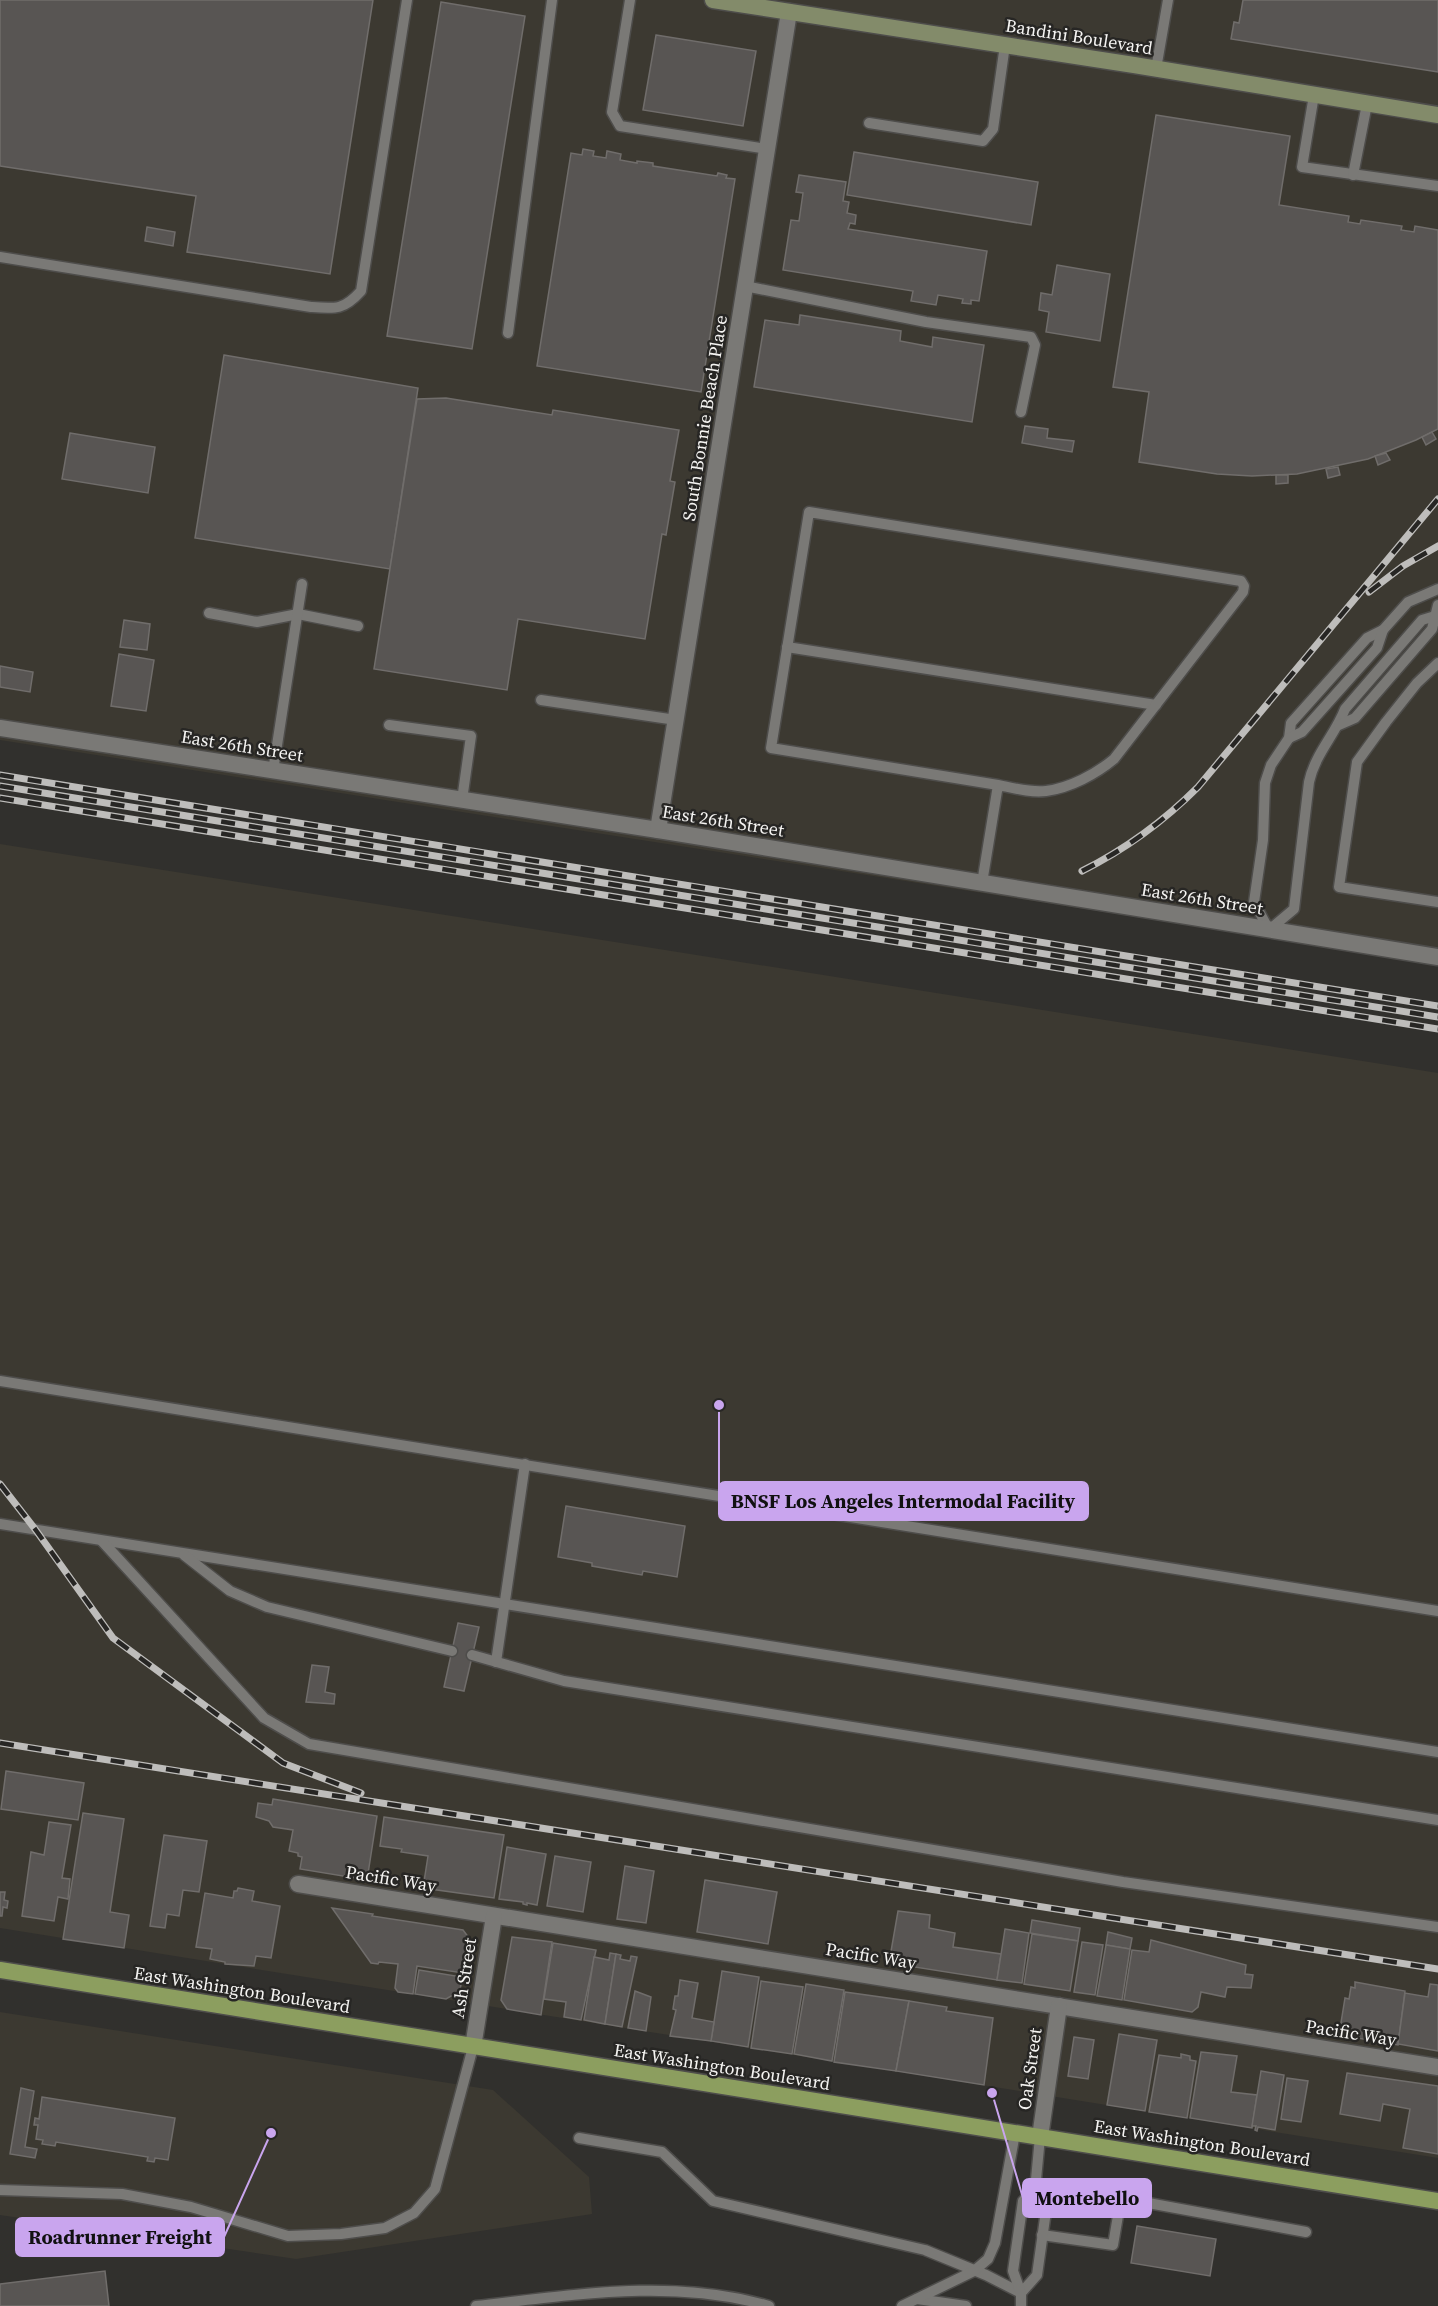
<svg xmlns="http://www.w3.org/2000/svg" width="1438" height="2306" viewBox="0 0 1438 2306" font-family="'Source Serif 4',serif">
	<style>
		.built { fill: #3c3931 }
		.building { fill: #585553; stroke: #706d6b; stroke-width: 1.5 }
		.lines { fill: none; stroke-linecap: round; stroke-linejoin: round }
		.service-casing { stroke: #4e4d4b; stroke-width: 13 }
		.minor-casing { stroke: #4e4d4b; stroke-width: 19 }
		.tertiary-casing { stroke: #4e4d4b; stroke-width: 19 }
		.secondary-casing { stroke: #4e4d4b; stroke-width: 19 }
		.primary-casing { stroke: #4e4d4b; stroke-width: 19 }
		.service { stroke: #7a7976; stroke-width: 10 }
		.minor { stroke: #7a7976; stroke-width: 16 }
		.tertiary { stroke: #7a7976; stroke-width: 16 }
		.secondary { stroke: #838b6a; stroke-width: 16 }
		.primary { stroke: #8c9e5f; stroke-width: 16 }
		.rail-casing { stroke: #bebdbb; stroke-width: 7 }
		.rail { stroke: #272624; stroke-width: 4.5; stroke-dasharray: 14; stroke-linecap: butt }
		.labels { text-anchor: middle; stroke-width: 5; stroke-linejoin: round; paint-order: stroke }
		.street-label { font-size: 18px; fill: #f5f4f2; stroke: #272624 }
		.leader { fill: none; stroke: #c9a5ee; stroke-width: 2 }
		.callout-dot { fill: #c9a5ee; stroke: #272624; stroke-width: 2 }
		.callout { fill: #c9a5ee; stroke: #c9a5ee; stroke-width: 2 }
		.callout-label { font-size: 20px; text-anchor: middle; font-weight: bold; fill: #111 }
	</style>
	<rect width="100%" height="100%" fill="#31302d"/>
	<g class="built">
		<polygon points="0,0 1438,0 1438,964 0,740"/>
		<polygon points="0,844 1438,1073 1438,2158 0,1928"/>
		<polygon points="0,2012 493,2090 589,2177 592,2214 296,2259 0,2215"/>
	</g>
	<g class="building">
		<polygon points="0,0 373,0 330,274 187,252 196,196 0,166"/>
		<polygon points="1243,0 1438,0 1438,72 1231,39 1234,22 1239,23"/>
		<polygon points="441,2 525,16 472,349 387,336"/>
		<polygon points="656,35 756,51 743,126 643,110"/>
		<polygon points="1156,115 1290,136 1279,205 1349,216 1348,222 1360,224 1361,220 1402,226 1401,230 1414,232 1415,226 1438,230 1438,429 1416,440 1368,459 1297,474 1252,476 1217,474 1139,462 1149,392 1113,387"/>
		<polygon points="583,149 594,151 593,156 606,158 607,151 621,154 620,160 637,163 637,161 653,163 653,166 717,176 718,173 727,175 726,178 735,179 701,392 537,366 571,153 582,155"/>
		<polygon points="854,152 1038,182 1031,225 847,195"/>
		<polygon points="799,175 846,182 843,201 849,202 847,213 856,215 855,224 850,223 848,229 987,251 979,301 971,300 971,304 962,303 963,299 938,295 936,305 911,301 913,291 783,270 791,220 799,221 803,193 796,192"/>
		<polygon points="147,227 175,232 173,246 145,241"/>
		<polygon points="1057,265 1110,274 1100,341 1046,332 1049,312 1039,310 1041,293 1052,295"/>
		<polygon points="800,315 901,331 900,341 932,347 933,337 984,345 972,422 754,387 765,320 799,325"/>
		<polygon points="224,355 418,388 390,569 195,538"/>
		<polygon points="446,398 552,415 553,410 679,430 670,481 675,482 666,535 662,534 645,639 518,619 507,690 374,669 417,399"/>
		<polygon points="1025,426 1048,429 1047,438 1074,441 1072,452 1022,443"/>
		<polygon points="1432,432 1436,439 1426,445 1422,437"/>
		<polygon points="70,433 155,447 148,493 62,479"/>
		<polygon points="1386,453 1390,460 1378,465 1375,456"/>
		<polygon points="1338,467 1340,475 1328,478 1326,469"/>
		<polygon points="1276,475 1288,475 1288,483 1276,484"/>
		<polygon points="124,620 150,624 147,650 120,647"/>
		<polygon points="119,654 154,660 146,711 111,706"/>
		<polygon points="0,666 33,672 30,692 0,687"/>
		<polygon points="566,1506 685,1526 677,1577 643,1571 642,1575 592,1566 592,1563 558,1557"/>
		<polygon points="458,1623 479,1627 464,1691 444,1687"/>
		<polygon points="312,1665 329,1667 325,1692 335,1694 334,1704 306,1702"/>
		<polygon points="6,1771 84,1783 78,1820 1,1809"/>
		<polygon points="273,1799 377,1816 367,1880 300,1869 302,1857 298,1856 298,1853 289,1851 293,1830 273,1827 269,1821 256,1817 258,1803 272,1805"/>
		<polygon points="83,1813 124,1819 110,1912 129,1915 124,1948 63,1939"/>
		<polygon points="384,1817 504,1835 494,1898 423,1888 428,1856 401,1852 402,1849 380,1846"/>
		<polygon points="49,1822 71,1825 62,1878 70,1879 68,1899 58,1897 54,1921 22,1916 31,1852 44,1855"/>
		<polygon points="164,1835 207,1841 199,1892 183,1890 179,1916 167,1914 165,1928 150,1926"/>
		<polygon points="507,1847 546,1854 537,1905 527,1903 527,1905 523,1904 523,1902 499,1899"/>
		<polygon points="555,1856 591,1862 583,1912 547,1906"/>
		<polygon points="625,1866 654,1871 646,1923 617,1919"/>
		<polygon points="705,1880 777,1892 768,1944 697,1932"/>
		<polygon points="238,1888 254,1891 252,1901 280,1906 271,1958 256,1956 254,1966 225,1964 225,1962 210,1959 212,1949 196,1947 205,1893 233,1898 234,1891 237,1891"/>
		<polygon points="0,1892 5,1892 4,1900 8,1901 7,1908 3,1907 2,1916 0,1916"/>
		<polygon points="332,1908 373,1914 372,1916 463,1930 469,1938 463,1973 417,1966 413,1994 398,1992 395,1988 398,1964 379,1962 378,1964 371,1963"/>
		<polygon points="898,1911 930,1915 929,1928 955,1933 953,1947 1001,1954 997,1980 889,1963"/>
		<polygon points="1032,1920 1080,1928 1078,1941 1030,1933"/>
		<polygon points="1005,1929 1029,1933 1022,1983 997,1980"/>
		<polygon points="1108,1932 1132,1938 1130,1949 1106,1945"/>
		<polygon points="1032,1934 1078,1941 1070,1991 1024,1984"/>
		<polygon points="512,1937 552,1942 541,2015 507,2009 501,2000"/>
		<polygon points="1151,1940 1246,1965 1245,1974 1253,1975 1251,1988 1227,1987 1225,1997 1201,1992 1198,2007 1192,2012 1124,2000 1132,1950 1149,1952"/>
		<polygon points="1082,1942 1103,1945 1095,1995 1074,1992"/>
		<polygon points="553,1943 596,1950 581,2020 564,2017 566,2002 544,1999"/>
		<polygon points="1106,1945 1130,1949 1122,2000 1097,1996"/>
		<polygon points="610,1953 616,1954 605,2024 584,2020 594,1957 609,1960"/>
		<polygon points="616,1954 621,1955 620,1959 630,1961 631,1956 637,1957 622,2027 605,2024"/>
		<polygon points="419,1970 462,1977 460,1991 446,1999 415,1994"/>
		<polygon points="722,1971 759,1977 748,2047 711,2041"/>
		<polygon points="680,1980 698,1983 692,2018 714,2022 711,2041 670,2036 676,2010 673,2009 675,1996 678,1996"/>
		<polygon points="761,1981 803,1987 792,2054 751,2048"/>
		<polygon points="1355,1982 1405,1991 1398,2045 1339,2035 1345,1998 1349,1999 1351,1987 1355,1988"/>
		<polygon points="806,1984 844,1990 832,2061 794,2054"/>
		<polygon points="1430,1984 1438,1985 1438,2051 1398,2044 1405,1993 1428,1997"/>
		<polygon points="635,1991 651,1997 646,2031 628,2028"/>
		<polygon points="845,1992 909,2001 896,2071 834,2062"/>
		<polygon points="909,2001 947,2007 946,2011 993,2018 984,2085 896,2071"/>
		<polygon points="1119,2034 1157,2040 1145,2111 1107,2105"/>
		<polygon points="1074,2037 1094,2040 1088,2079 1068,2076"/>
		<polygon points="1201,2052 1237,2056 1231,2092 1257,2095 1252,2128 1190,2118"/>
		<polygon points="1181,2054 1190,2056 1190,2060 1196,2061 1187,2118 1149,2112 1159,2055 1181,2058"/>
		<polygon points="1261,2071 1284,2075 1275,2130 1258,2127 1257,2131 1255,2130 1256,2126 1252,2126"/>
		<polygon points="1347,2073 1438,2086 1438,2154 1403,2148 1410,2109 1383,2104 1380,2121 1340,2114"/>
		<polygon points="1287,2078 1308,2081 1301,2122 1281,2119"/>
		<polygon points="21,2088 34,2091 25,2147 37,2149 35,2158 10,2154"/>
		<polygon points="42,2097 175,2118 168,2160 155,2158 154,2162 147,2161 148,2157 56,2142 55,2146 42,2144 43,2140 36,2139 38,2125 34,2125 35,2118 39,2119"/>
		<polygon points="1137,2226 1216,2239 1210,2276 1131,2263"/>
		<polygon points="105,2271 109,2306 0,2306 0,2284"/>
	</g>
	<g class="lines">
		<defs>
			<g id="service">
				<polyline points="630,0 612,112 620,126 767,149"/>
				<polyline points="1156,69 1168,0"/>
				<polyline points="1314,95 1302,167 1438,186"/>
				<polyline points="869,123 983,141 993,129 1005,45"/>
				<polyline points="1353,175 1367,104"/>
				<path d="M0,257L311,307C336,309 344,310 361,291L407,0"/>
				<polyline points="745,286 926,322 1031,337 1035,345 1021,412"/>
				<polyline points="508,333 552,0"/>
				<polyline points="209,613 257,622 298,614 358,626"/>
				<path d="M1435,616L1422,620L1345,709C1335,735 1315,754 1309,782L1294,909L1269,930L1254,902L1263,840L1265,783L1271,765L1289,738L1291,723L1367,638L1383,630L1408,602L1438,589"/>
				<polyline points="787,647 1156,705"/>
				<polyline points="1438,663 1417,683 1386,722 1357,762 1339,887 1438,902"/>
				<polyline points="541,700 676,720"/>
				<polyline points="389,725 471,736 462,800"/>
				<polyline points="1339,725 1355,718 1432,629 1438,605"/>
				<polyline points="1289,738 1302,732 1377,648 1383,630"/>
				<polyline points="273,771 302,584"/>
				<path d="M982,883L998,785L771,748L809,512L1241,581L1244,586L1243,592L1114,759C1096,774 1070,788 1046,791C1031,793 1013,788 998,785"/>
				<polyline points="0,1381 1438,1611"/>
				<polyline points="0,1524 1438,1752"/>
				<polyline points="102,1541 264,1718 309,1744 1123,1882 1438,1927"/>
				<polyline points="184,1555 230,1591 267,1607 452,1651"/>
				<polyline points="472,1655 564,1681 1438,1820"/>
				<polyline points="496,1662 525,1464"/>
				<polyline points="579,2138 662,2152 713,2201 925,2250 986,2275 1021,2293"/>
				<polyline points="0,2190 122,2194 191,2207 288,2236 341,2234 385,2228 414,2213 435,2189 473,2047"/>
				<polyline points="1042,2235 1113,2245 1121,2198 1306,2232"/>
				<polyline points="1021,2293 1037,2275 1047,2204 1035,2190"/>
				<polyline points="917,2299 966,2306"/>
				<path d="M476,2306C573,2295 673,2278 769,2306"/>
				<polyline points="902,2306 974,2271 988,2259 995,2243 1015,2133"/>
				<polyline points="1021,2306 1021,2293 1013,2271 1023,2201 1035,2190 1040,2137"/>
			</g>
			<g id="minor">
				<polyline points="298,1884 1438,2067"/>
				<polyline points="473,2047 494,1916"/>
				<polyline points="1040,2137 1059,2006"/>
			</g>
			<g id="tertiary">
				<polyline points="0,728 658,830 1438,957"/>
				<polyline points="658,830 789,12"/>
			</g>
			<polyline id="secondary" points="713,0 1134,65 1438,115"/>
			<polyline id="primary" points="0,1970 1438,2201"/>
		</defs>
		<use href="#service" class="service-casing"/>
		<use href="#minor" class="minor-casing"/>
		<use href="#tertiary" class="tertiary-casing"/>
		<use href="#secondary" class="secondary-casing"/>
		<use href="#primary" class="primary-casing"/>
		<use href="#service" class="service"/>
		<use href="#minor" class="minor"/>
		<use href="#tertiary" class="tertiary"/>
		<use href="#secondary" class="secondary"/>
		<use href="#primary" class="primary"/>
		<defs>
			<g id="rail">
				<polyline points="1369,592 1403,566 1438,546"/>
				<polyline points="0,775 1438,1006"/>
				<polyline points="0,786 1438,1017"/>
				<polyline points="0,798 1438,1029"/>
				<path d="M1082,871C1126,849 1163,822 1198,787L1438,499"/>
				<polyline points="0,1484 35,1529 113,1638 283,1763 361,1793"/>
				<polyline points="0,1743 1438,1969"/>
			</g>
		</defs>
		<use href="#rail" class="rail-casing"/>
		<use href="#rail" class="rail"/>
	</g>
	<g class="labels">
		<g class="street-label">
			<text transform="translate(1079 37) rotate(9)" y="6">Bandini Boulevard</text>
			<text transform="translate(705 418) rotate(-81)" y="6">South Bonnie Beach Place</text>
			<text transform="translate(242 746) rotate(9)" y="6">East 26th Street</text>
			<text transform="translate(723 821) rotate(9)" y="6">East 26th Street</text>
			<text transform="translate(1202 899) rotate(9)" y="6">East 26th Street</text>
			<text transform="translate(391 1879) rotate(9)" y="6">Pacific Way</text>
			<text transform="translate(871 1956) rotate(9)" y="6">Pacific Way</text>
			<text transform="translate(464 1978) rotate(-81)" y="6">Ash Street</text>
			<text transform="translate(242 1990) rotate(9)" y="6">East Washington Boulevard</text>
			<text transform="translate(1351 2033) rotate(9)" y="6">Pacific Way</text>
			<text transform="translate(722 2067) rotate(9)" y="6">East Washington Boulevard</text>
			<text transform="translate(1030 2069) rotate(-82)" y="6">Oak Street</text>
			<text transform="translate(1202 2143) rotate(9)" y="6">East Washington Boulevard</text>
		</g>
	</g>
	<path class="leader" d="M719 1405L719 1501M992 2093L1023 2198M271 2133L224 2237"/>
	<g class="callout-dot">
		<circle cx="719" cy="1405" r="6"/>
		<circle cx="992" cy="2093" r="6"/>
		<circle cx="271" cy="2133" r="6"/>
	</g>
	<g class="callout">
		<rect x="719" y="1482" width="369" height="38" rx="6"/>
		<rect x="1023" y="2179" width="128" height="38" rx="6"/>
		<rect x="16" y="2218" width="208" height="38" rx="6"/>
	</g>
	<g class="callout-label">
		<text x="903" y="1508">BNSF Los Angeles Intermodal Facility</text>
		<text x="1087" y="2205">Montebello</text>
		<text x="120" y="2244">Roadrunner Freight</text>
	</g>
</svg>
